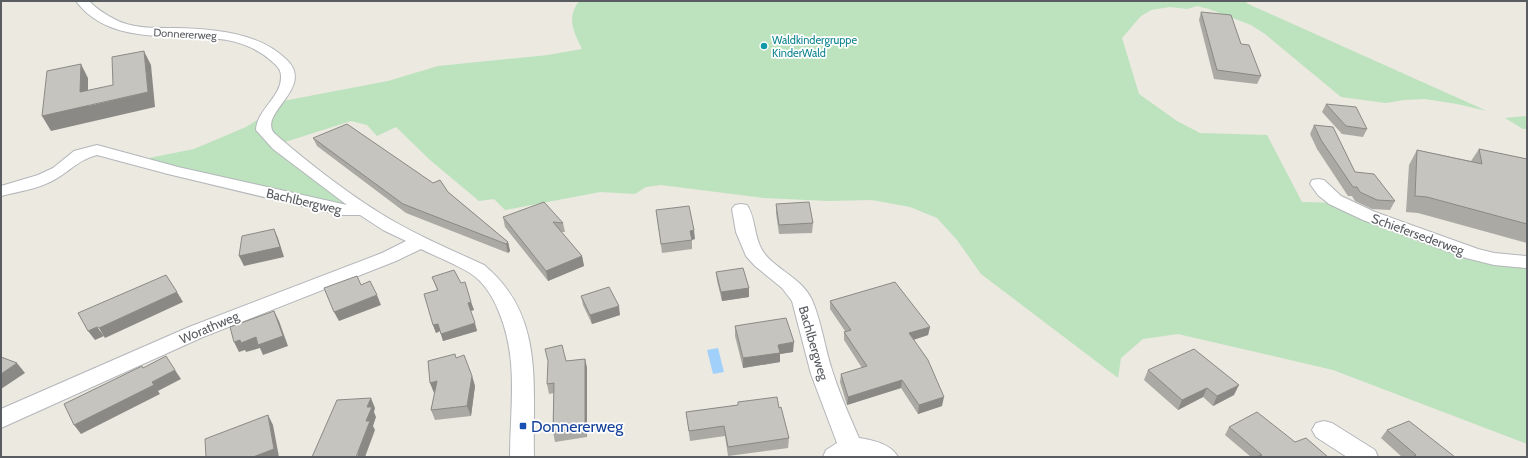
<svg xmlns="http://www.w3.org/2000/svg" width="1528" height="458" viewBox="0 0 1528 458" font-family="Cabin,sans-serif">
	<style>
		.green { fill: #bde2be }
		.water { fill: #a1d1fa }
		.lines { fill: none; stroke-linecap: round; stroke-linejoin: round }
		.street-casing { stroke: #b3b6ba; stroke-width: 2 }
		.street { fill: #fff; fill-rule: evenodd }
		.wall { fill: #aaa9a3 }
		.shaded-wall { fill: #8b8985 }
		.building { fill: #c6c4be; stroke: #8b8985 }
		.culture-dot { fill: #0f9aa8; stroke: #fff; stroke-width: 1.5 }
		.transit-dot { fill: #1a4fb4; stroke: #fff; stroke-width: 1.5 }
		.labels { text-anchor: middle; stroke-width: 3.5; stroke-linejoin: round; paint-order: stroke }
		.far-street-label { font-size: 11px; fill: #595c60; stroke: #fff }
		.far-culture-label { font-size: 11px; fill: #0d838f; stroke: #fff; text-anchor: start }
		.street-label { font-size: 13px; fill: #595c60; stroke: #fff }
		.near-transit-label { font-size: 16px; fill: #164399; stroke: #fff; text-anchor: start }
	</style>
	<rect width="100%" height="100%" fill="#ebe9e0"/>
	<g class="green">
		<path d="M579,1H1249L1246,3L1487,111L1457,104L1425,99L1404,100L1386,103L1341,97L1265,34L1251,25L1209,9L1197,6L1187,9L1170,7L1151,10L1141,16L1122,38L1139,94L1177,121L1200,133L1267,135L1302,202L1347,203L1489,255L1527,259V444L1333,370L1178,334L1143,339L1121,358L1118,378L981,274L957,240L937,218L910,207L872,200L828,201L764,198L661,185L646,187L635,194L600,192L505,210L494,199L479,201L430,160L396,127L377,136L367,125L351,121L282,143L269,131L271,115L283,101L388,81L438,66L548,55L582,49C574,32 566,19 579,1Z"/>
		<polygon points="265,115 260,123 350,207 337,206 144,159 194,149 246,127"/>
		<polygon points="1527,116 1527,129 1523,129 1505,118"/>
	</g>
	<polygon class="water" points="718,348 724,372 713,374 707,350"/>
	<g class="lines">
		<defs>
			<g id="street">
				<path d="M76,1H89C97,9 106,15 116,20C134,29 156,28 176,28C213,29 259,32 287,60C315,88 258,113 274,133C308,163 356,200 395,222C423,238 454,251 484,265C546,316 532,387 534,457H510C510,407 519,360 499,312C493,297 484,282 470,273C455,264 437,257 421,249L396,261L203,337L1,428V409L189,327L382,253L406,241L383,230L360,215H339L168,174L97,155C79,159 68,173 52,181C37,189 17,192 1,196V186L38,175L53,168L74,151L97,145L178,167L347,205L273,149L256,130C257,109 282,97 281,76C281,68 275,64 269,59C230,26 174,43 127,32C108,28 88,18 76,1Z"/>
				<polygon points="1318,179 1324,180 1341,196 1375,212 1478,249 1494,253 1527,256 1527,268 1494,265 1466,258 1363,220 1329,204 1318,195 1310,184 1312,180"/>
				<path d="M741,204L747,205C755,216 754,235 761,248C771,268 801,276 812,300C822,323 825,350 833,373C840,395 850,417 859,438C873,440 891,444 898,457H823L826,450L837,443L811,374L792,301L782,288L755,266L746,256L736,232L732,209L735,205Z"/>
				<polygon points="1324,421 1332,423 1375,450 1378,457 1347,457 1316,437 1312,430 1316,423"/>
			</g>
		</defs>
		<use href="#street" class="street-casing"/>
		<use href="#street" class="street"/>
	</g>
	<g class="wall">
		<polygon points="1201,12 1241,44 1261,76 1257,84 1214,79 1199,20"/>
		<polygon points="1326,104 1367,129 1363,137 1342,134 1322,112"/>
		<polygon points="1314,125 1355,172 1395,201 1390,210 1372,209 1355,201 1352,196 1348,196 1317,149 1310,134"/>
		<polygon points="313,138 433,183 448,192 508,242 510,251 508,253 406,213 317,146"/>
		<polygon points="1479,149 1527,159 1527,243 1418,213 1406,212 1409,165 1417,150 1471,161"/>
		<polygon points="776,204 813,223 812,233 779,234 776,213"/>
		<polygon points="656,210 695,239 692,240 692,249 662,253"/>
		<polygon points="503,217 563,223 565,232 561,232 582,256 584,266 548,281 505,227"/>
		<polygon points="716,272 749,288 749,297 722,301 717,281"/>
		<polygon points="432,277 471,302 474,310 470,311 477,331 443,341 440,331 436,333 433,325 437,290"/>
		<polygon points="581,296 620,315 592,324 583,305"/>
		<polygon points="830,301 930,327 928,335 913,340 942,406 918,414 901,388 847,405 840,382 841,374 862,368 844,340 844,332 845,331 830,309"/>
		<polygon points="735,326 793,352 780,354 780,362 743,368 735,336"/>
		<polygon points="456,358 472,376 475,386 471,416 435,420 431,410 435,392 434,393"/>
		<polygon points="585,359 587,368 587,437 555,442 553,432 554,393 549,394 547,384 566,361"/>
		<polygon points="1148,370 1234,395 1213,406 1203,397 1178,410 1144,380"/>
		<polygon points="738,402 779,408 789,438 788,448 728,456 725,436 690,441 686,412 738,405"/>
		<polygon points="1229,427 1295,442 1328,457 1251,457 1225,435"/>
		<polygon points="1387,430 1455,457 1402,457 1381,438"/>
	</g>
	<g class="shaded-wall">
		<polygon points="144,51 151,65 155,107 51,131 42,116 81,64 88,78 88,106 148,92"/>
		<polygon points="274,229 278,238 284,257 244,266 239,256"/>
		<polygon points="694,230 695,239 690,240 690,231"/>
		<polygon points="508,242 510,251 508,253 506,244"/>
		<polygon points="582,256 584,266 548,281 546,271"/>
		<polygon points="749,288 749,297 722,301 721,292"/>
		<polygon points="177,292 183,302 105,338 99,328"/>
		<polygon points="377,295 381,305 339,321 334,312"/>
		<polygon points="471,302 474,310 470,311 468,303"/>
		<polygon points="619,306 620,315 592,324 590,315"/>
		<polygon points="274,311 279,321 288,346 263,355 260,348 246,352 245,350 239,352 234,342"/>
		<polygon points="475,323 477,331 443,341 441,334"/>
		<polygon points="438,324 440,331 436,333 433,325"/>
		<polygon points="97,327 104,336 95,340 88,331"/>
		<polygon points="930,327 928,335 907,342 909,333"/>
		<polygon points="794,342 793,352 780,354 780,362 743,368 743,358 778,345"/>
		<polygon points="585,359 587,368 587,437 585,428"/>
		<polygon points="17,363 25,373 1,389 1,374"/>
		<polygon points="175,370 181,379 158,391 160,394 81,434 74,425 152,382"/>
		<polygon points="472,376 475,386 471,416 467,406"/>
		<polygon points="902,380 901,388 847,405 848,397"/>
		<polygon points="437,381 440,391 434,393 430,383"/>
		<polygon points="1239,385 1234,395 1213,406 1217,396"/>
		<polygon points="1207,388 1203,397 1178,410 1182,400"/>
		<polygon points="944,397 942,406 918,414 919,405"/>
		<polygon points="371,398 375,408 374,412 376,417 373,426 375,430 365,457 357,457 366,421 367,407"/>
		<polygon points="268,415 273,425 279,457 253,457"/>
	</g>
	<g class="building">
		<polygon points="1201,12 1231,15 1241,44 1249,45 1261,76 1217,70"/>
		<polygon points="144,51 148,92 42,116 47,71 81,64 80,92 113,85 112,57"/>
		<polygon points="1326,104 1356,107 1367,129 1346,126"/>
		<polygon points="347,124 433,183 440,180 448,192 508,242 506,244 403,204 313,138"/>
		<polygon points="1314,125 1333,127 1355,172 1374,174 1395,201 1377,200 1360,192 1357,187 1353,187 1321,140"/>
		<polygon points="1479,149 1527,159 1527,224 1427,197 1415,196 1417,150 1482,164"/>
		<polygon points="544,202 563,223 553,222 582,256 546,271 503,217"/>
		<polygon points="809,202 813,223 779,225 776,204"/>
		<polygon points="689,206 694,230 690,231 692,240 661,244 656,210"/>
		<polygon points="274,229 280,247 239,256 242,236"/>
		<polygon points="743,268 749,288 721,292 716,272"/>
		<polygon points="454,270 461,283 465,282 471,302 468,303 475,323 441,334 438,324 433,325 424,294 438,290 432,277"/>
		<polygon points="166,275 177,292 99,328 97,327 88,331 78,313"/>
		<polygon points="357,276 361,285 370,281 377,295 334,312 324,288"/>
		<polygon points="895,282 930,327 909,333 928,360 944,397 919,405 902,380 848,397 841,374 867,366 844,332 851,330 830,301"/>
		<polygon points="609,287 619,306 590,315 581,296"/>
		<polygon points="274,311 283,336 258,345 256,337 241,343 240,340 234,342 230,327"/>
		<polygon points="786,318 794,342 778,345 780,353 743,358 735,326"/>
		<polygon points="562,345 566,361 585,359 585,428 553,432 554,383 547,384 548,361 545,349"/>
		<polygon points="1194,349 1239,385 1217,396 1207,388 1182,400 1148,370"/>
		<polygon points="455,354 456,358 464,355 472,376 467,406 431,410 437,381 430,383 428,361"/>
		<polygon points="166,356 175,370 152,382 154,385 74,425 64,404 142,366 143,368"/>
		<polygon points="1,357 17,363 1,374"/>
		<polygon points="777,397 779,408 781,407 789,438 728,447 724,426 689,431 686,412 738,405 738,402"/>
		<polygon points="371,398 367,407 372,407 366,421 370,421 356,457 312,457 337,400"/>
		<polygon points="1257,412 1295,442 1306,438 1328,457 1256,457 1262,455 1229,427"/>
		<polygon points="268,415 274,449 253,457 206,457 205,439"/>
		<polygon points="1409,421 1455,457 1415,457 1414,456 1416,455 1387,430"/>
	</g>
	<circle class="culture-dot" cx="764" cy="46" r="4"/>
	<rect class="transit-dot" x="519" y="422" width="8" height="8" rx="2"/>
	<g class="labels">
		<g class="far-street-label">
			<text transform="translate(185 34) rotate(3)" y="4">Donnererweg</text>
		</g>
		<g class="far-culture-label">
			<text x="772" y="44">Waldkindergruppe<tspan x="772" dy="13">KinderWald</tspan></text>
		</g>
		<g class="street-label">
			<text transform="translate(304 201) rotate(13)" y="5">Bachlbergweg</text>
			<text transform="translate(1418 234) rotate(20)" y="5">Schiefersederweg</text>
			<text transform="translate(209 327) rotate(-23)" y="5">Worathweg</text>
			<text transform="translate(814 343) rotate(74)" y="5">Bachlbergweg</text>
		</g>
		<g class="near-transit-label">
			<text x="531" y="432">Donnererweg</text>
		</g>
	</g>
	<rect width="1528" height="458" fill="none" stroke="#595c60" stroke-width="4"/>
</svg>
